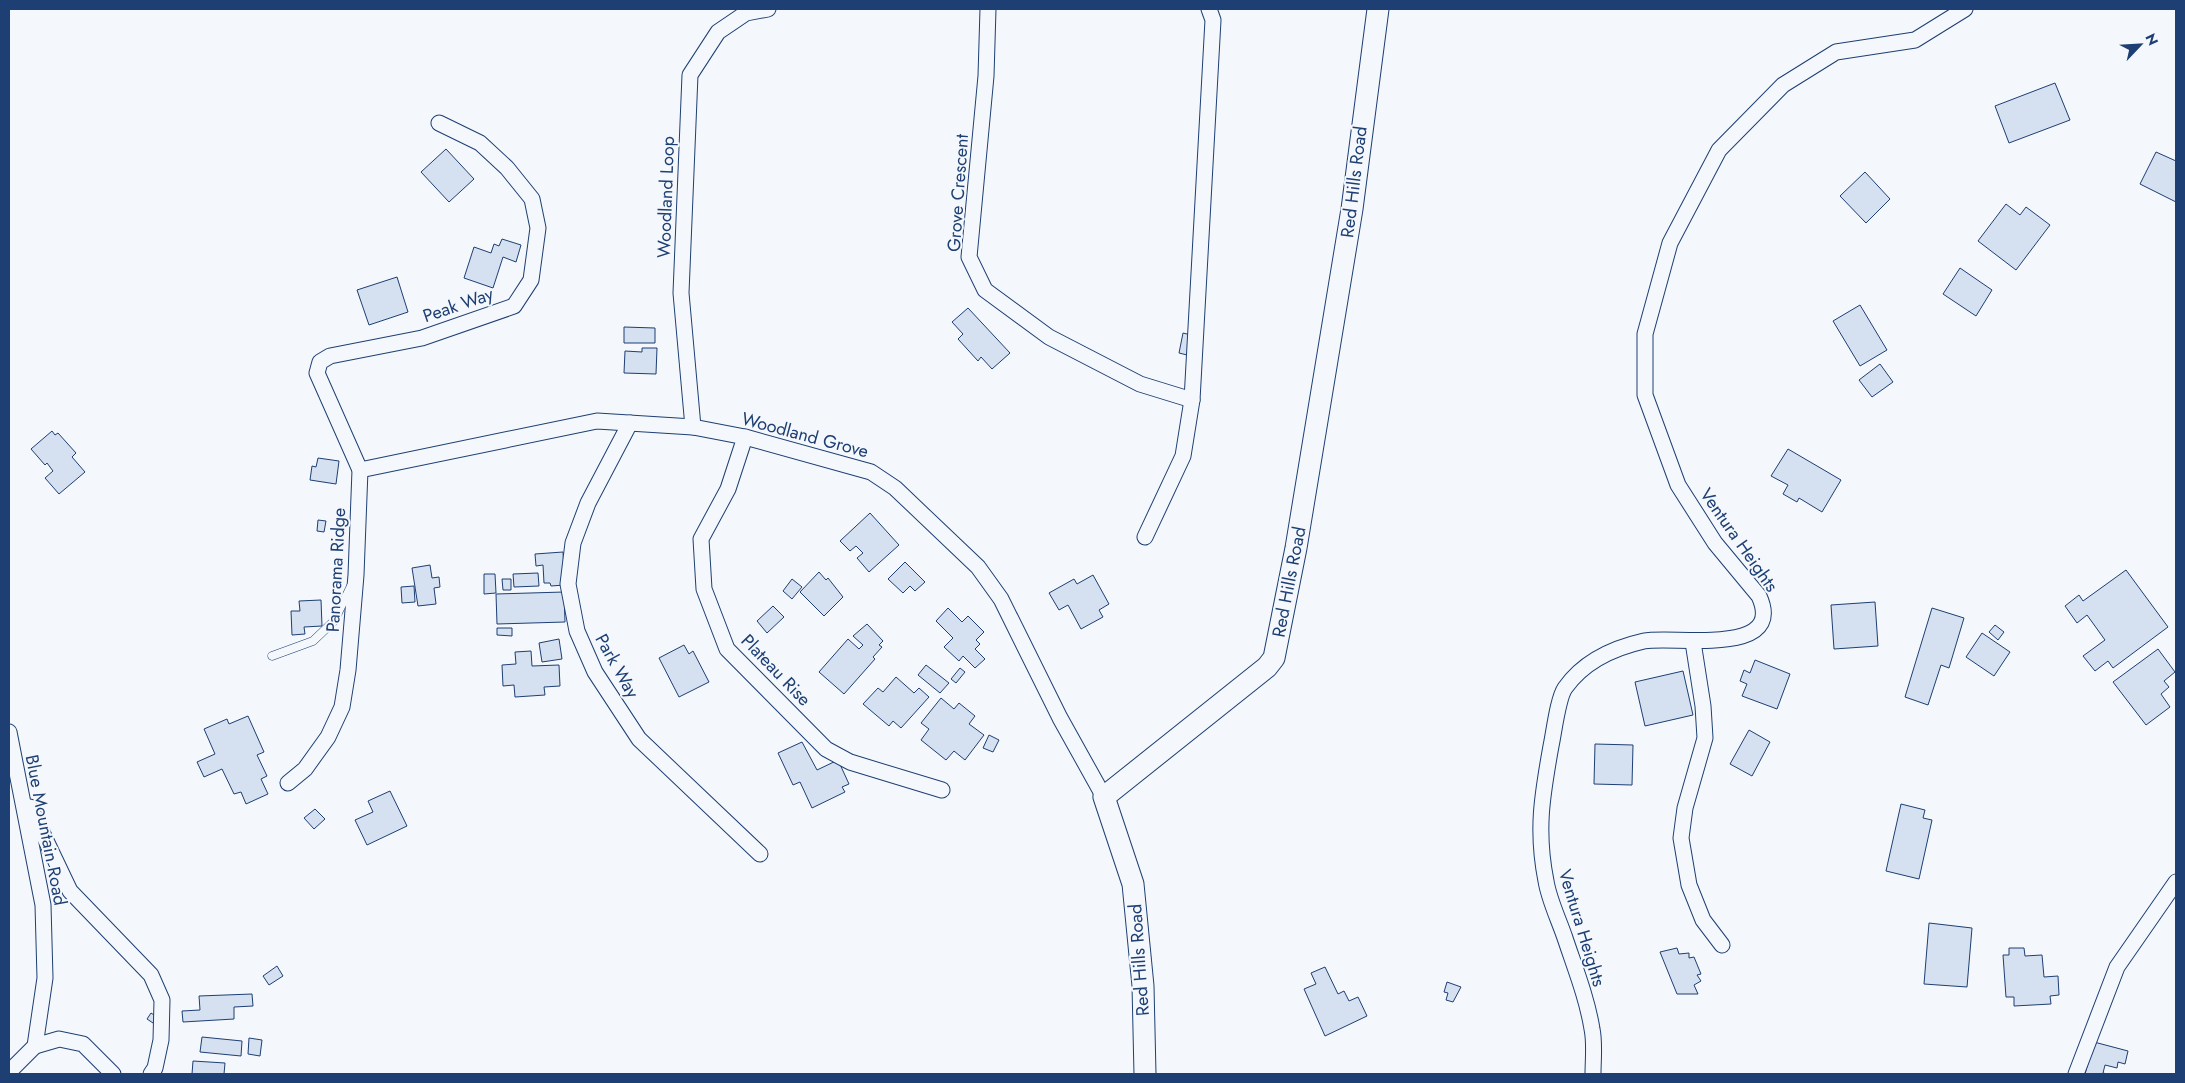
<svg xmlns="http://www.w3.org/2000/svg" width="2185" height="1083" viewBox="0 0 2185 1083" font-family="Jost,sans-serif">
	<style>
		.building { fill: #d5e0f0; stroke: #1d3f73 }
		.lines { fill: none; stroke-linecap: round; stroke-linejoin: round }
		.service-casing { stroke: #1d3f73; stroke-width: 9 }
		.minor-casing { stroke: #1d3f73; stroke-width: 17 }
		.secondary-casing { stroke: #1d3f73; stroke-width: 23 }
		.service { stroke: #f4f7fb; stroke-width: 8 }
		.minor { stroke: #f4f7fb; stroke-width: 15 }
		.secondary { stroke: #f4f7fb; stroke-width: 21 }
		.labels { text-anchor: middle; stroke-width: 4; stroke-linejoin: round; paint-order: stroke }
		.street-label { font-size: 18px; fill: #1d3f73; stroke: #f4f7fb }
	</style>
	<rect width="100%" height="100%" fill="#f4f7fb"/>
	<g class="building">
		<polygon points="2055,83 2070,120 2009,143 1995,106"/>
		<polygon points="446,149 474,179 449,202 421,172"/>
		<polygon points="2156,152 2176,161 2176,202 2140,184"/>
		<polygon points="1865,172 1890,199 1866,223 1840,196"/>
		<polygon points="2006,204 2020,215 2026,207 2050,225 2016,270 1978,241"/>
		<polygon points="502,239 521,245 516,262 503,257 493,288 464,278 474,247 491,253 494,244 499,246"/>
		<polygon points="1960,268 1992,290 1976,316 1943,294"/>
		<polygon points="397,277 408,312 369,325 357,290"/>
		<polygon points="1860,305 1887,350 1860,366 1833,321"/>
		<polygon points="968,308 1010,353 992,369 981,357 978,361 958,339 963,334 952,322"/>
		<polygon points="624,327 655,328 655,343 624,343"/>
		<polygon points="1183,333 1191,335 1187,355 1179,353"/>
		<polygon points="642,348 657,348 656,374 624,373 625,351 642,352"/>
		<polygon points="1880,364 1893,382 1872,397 1859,380"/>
		<polygon points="52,431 55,435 58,433 76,453 72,457 85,472 59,494 45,478 53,471 47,463 45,465 31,449"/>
		<polygon points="1788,449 1841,480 1822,512 1799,498 1797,502 1783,494 1788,485 1771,476"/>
		<polygon points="318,458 339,461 336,484 310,480 312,466 316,467"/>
		<polygon points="870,513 899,545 869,572 857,558 863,553 856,546 850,551 840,541"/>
		<polygon points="318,520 326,521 324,532 317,531"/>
		<polygon points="563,552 565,585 551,586 550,583 544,583 543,565 536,566 535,554"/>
		<polygon points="905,562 925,582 915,591 910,586 903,593 888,579"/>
		<polygon points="430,565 432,578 439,577 440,587 434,588 436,604 418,606 412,568"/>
		<polygon points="2126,570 2168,627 2113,668 2108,661 2095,671 2083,656 2105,640 2087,615 2077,623 2065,606 2079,595 2083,601"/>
		<polygon points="819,572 826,580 828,578 843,597 824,616 800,592"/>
		<polygon points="538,573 539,586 514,587 513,574"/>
		<polygon points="484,574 495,574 496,593 484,594"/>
		<polygon points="1093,575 1109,604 1099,610 1103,617 1081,629 1068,605 1059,610 1049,593 1074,579 1077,584"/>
		<polygon points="502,579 511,579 511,590 503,590"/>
		<polygon points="792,579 802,587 792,599 783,591"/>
		<polygon points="414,586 415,602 402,603 401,587"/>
		<polygon points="564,592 565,622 497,624 496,594"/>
		<polygon points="321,600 322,626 304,627 305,634 292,635 291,611 300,611 299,601"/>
		<polygon points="1875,602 1878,646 1834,649 1831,605"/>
		<polygon points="773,606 784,617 767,633 757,621"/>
		<polygon points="948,608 962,622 968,616 984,632 976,640 980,644 975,649 985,659 975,668 963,656 959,661 944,647 953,638 936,621"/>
		<polygon points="1932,608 1964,618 1949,668 1941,665 1928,705 1905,697"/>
		<polygon points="867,624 883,641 879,645 882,647 873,657 875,659 844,694 819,672 848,639 859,649 863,645 853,636"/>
		<polygon points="1995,625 2004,632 1998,640 1989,632"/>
		<polygon points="497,628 512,628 512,636 497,635"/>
		<polygon points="1982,633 2010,652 1994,676 1966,657"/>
		<polygon points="559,639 562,659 542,662 539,643"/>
		<polygon points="684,645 689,654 693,651 709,682 679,697 659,658"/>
		<polygon points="2158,649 2175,672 2164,681 2169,687 2161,694 2170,707 2146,725 2113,682"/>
		<polygon points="531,651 532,666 559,665 560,686 544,687 545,695 515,697 514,685 503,686 502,665 516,664 515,652"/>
		<polygon points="1755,660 1790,674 1777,709 1742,696 1747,684 1740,681 1744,670 1750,673"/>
		<polygon points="926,665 949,683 940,693 918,675"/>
		<polygon points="960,668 965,672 956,683 951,679"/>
		<polygon points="1683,671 1693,715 1645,726 1635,682"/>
		<polygon points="896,677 914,693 919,688 929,697 901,728 893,721 889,726 863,704 878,688 883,692"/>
		<polygon points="941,698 954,709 959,703 975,716 969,724 984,735 965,760 954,751 946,760 921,740 929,729 921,723"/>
		<polygon points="248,716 264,752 257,755 267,776 261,779 268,794 246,804 241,792 234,794 222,769 204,777 197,762 215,754 204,729 227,719 229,724"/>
		<polygon points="1749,730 1770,742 1752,776 1730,764"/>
		<polygon points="989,735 999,740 993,752 983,748"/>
		<polygon points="802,742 817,770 838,760 849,784 842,787 845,792 812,808 800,782 793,785 778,753"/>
		<polygon points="1595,744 1633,745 1632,785 1594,784"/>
		<polygon points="390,791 407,826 367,845 355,820 373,812 368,801"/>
		<polygon points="1901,804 1925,810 1923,818 1932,820 1919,879 1886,871"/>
		<polygon points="315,809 325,819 314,829 304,818"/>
		<polygon points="1929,923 1972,928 1967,987 1924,984"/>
		<polygon points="1677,948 1679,954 1689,953 1689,958 1694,957 1701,974 1697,975 1701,981 1694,985 1698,994 1677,994 1660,952"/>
		<polygon points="2009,948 2024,948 2025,956 2042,955 2044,977 2058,976 2059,995 2050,996 2051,1004 2014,1006 2014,997 2006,997 2003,955 2009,955"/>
		<polygon points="277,966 283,976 269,985 263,976"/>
		<polygon points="1325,967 1338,994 1344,991 1349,1001 1358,997 1367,1016 1325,1036 1304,989 1316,984 1311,973"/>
		<polygon points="1447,982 1461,987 1453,1002 1446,1000 1448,993 1444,992"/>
		<polygon points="252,994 253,1006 234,1007 234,1019 183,1022 182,1011 200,1010 199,996"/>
		<polygon points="151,1013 157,1017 153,1023 147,1019"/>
		<polygon points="202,1037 242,1041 241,1056 200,1052"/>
		<polygon points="249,1038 262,1040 260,1056 248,1054"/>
		<polygon points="2094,1042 2128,1051 2125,1064 2118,1062 2117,1068 2105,1065 2103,1073 2107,1074 2085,1074"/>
		<polygon points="193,1061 225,1063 224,1074 192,1074"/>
	</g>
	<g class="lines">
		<defs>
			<polyline id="service" points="272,656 313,641 334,621 351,586"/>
			<g id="minor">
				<polyline points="988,9 986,76 969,257 985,290 1049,337 1140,384 1192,400"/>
				<polyline points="630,423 588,503 573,543 568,584 577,631 595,672 639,739 760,854"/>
				<polyline points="693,427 681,293 690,75 718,32 746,13 768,9"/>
				<polyline points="745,437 728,489 701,539 704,589 727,649 826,749 850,762 942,790"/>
				<polyline points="360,470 597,421 693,427 745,437 871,472 895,488 978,567 1001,599 1060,718 1104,797"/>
				<polyline points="1145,537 1183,456 1192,400 1213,20 1209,9"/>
				<polyline points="1693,642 1703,706 1705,738 1685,808 1681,838 1689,885 1703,920 1722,945"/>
				<polyline points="9,732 43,905 45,978 35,1046 9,1072"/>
				<polyline points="288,783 305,769 328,737 342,707 348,670 356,575 360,470 317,373 320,362 330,356 422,338 514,306 531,280 538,228 532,199 507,168 480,143 439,123"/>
				<polyline points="30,807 70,891 151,975 162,1000 161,1040 155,1068 151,1074"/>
				<polyline points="35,1046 59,1039 83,1044 113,1074"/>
				<path d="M1593,1074C1593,1060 1595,1043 1592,1029C1587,998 1575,968 1565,938C1559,920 1549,900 1546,881C1536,831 1542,796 1551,746C1554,732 1558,698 1565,688C1584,661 1613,648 1644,641C1673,635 1787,658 1759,596L1715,543L1678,485L1645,395V334L1670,243L1719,150L1783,85L1836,52L1915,40L1965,9"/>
				<polyline points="2076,1074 2117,967 2176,882"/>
			</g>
			<polyline id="secondary" points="1145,1074 1143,986 1133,884 1104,797 1267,667 1274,658 1296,548 1352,209 1378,9"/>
		</defs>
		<use href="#service" class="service-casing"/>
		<use href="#minor" class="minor-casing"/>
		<use href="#secondary" class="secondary-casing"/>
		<use href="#service" class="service"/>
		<use href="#minor" class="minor"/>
		<use href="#secondary" class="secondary"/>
	</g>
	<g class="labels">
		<g class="street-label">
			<text transform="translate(1354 182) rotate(-83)" y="6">Red Hills Road</text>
			<text transform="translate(958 193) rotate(-86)" y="6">Grove Crescent</text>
			<text transform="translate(666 197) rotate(-88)" y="6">Woodland Loop</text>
			<text transform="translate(458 305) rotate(-19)" y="6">Peak Way</text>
			<text transform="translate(805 435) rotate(15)" y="6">Woodland Grove</text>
			<text transform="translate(1739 540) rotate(55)" y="6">Ventura Heights</text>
			<text transform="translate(336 570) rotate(-87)" y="6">Panorama Ridge</text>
			<text transform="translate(1289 582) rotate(-79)" y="6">Red Hills Road</text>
			<text transform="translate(617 666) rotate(61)" y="6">Park Way</text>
			<text transform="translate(776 670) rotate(46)" y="6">Plateau Rise</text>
			<text transform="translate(46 830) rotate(79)" y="6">Blue Mountain Road</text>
			<text transform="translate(1582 928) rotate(73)" y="6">Ventura Heights</text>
			<text transform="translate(1139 960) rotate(-94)" y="6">Red Hills Road</text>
		</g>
	</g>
	<rect width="2185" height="1083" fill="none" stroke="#1d3f73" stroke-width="20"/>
	<g transform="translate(2140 45) rotate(65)" stroke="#f4f7fb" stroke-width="4" paint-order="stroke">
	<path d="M0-4L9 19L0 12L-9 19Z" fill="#1d3f73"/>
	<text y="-8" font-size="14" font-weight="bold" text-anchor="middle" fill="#1d3f73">N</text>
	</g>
</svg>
